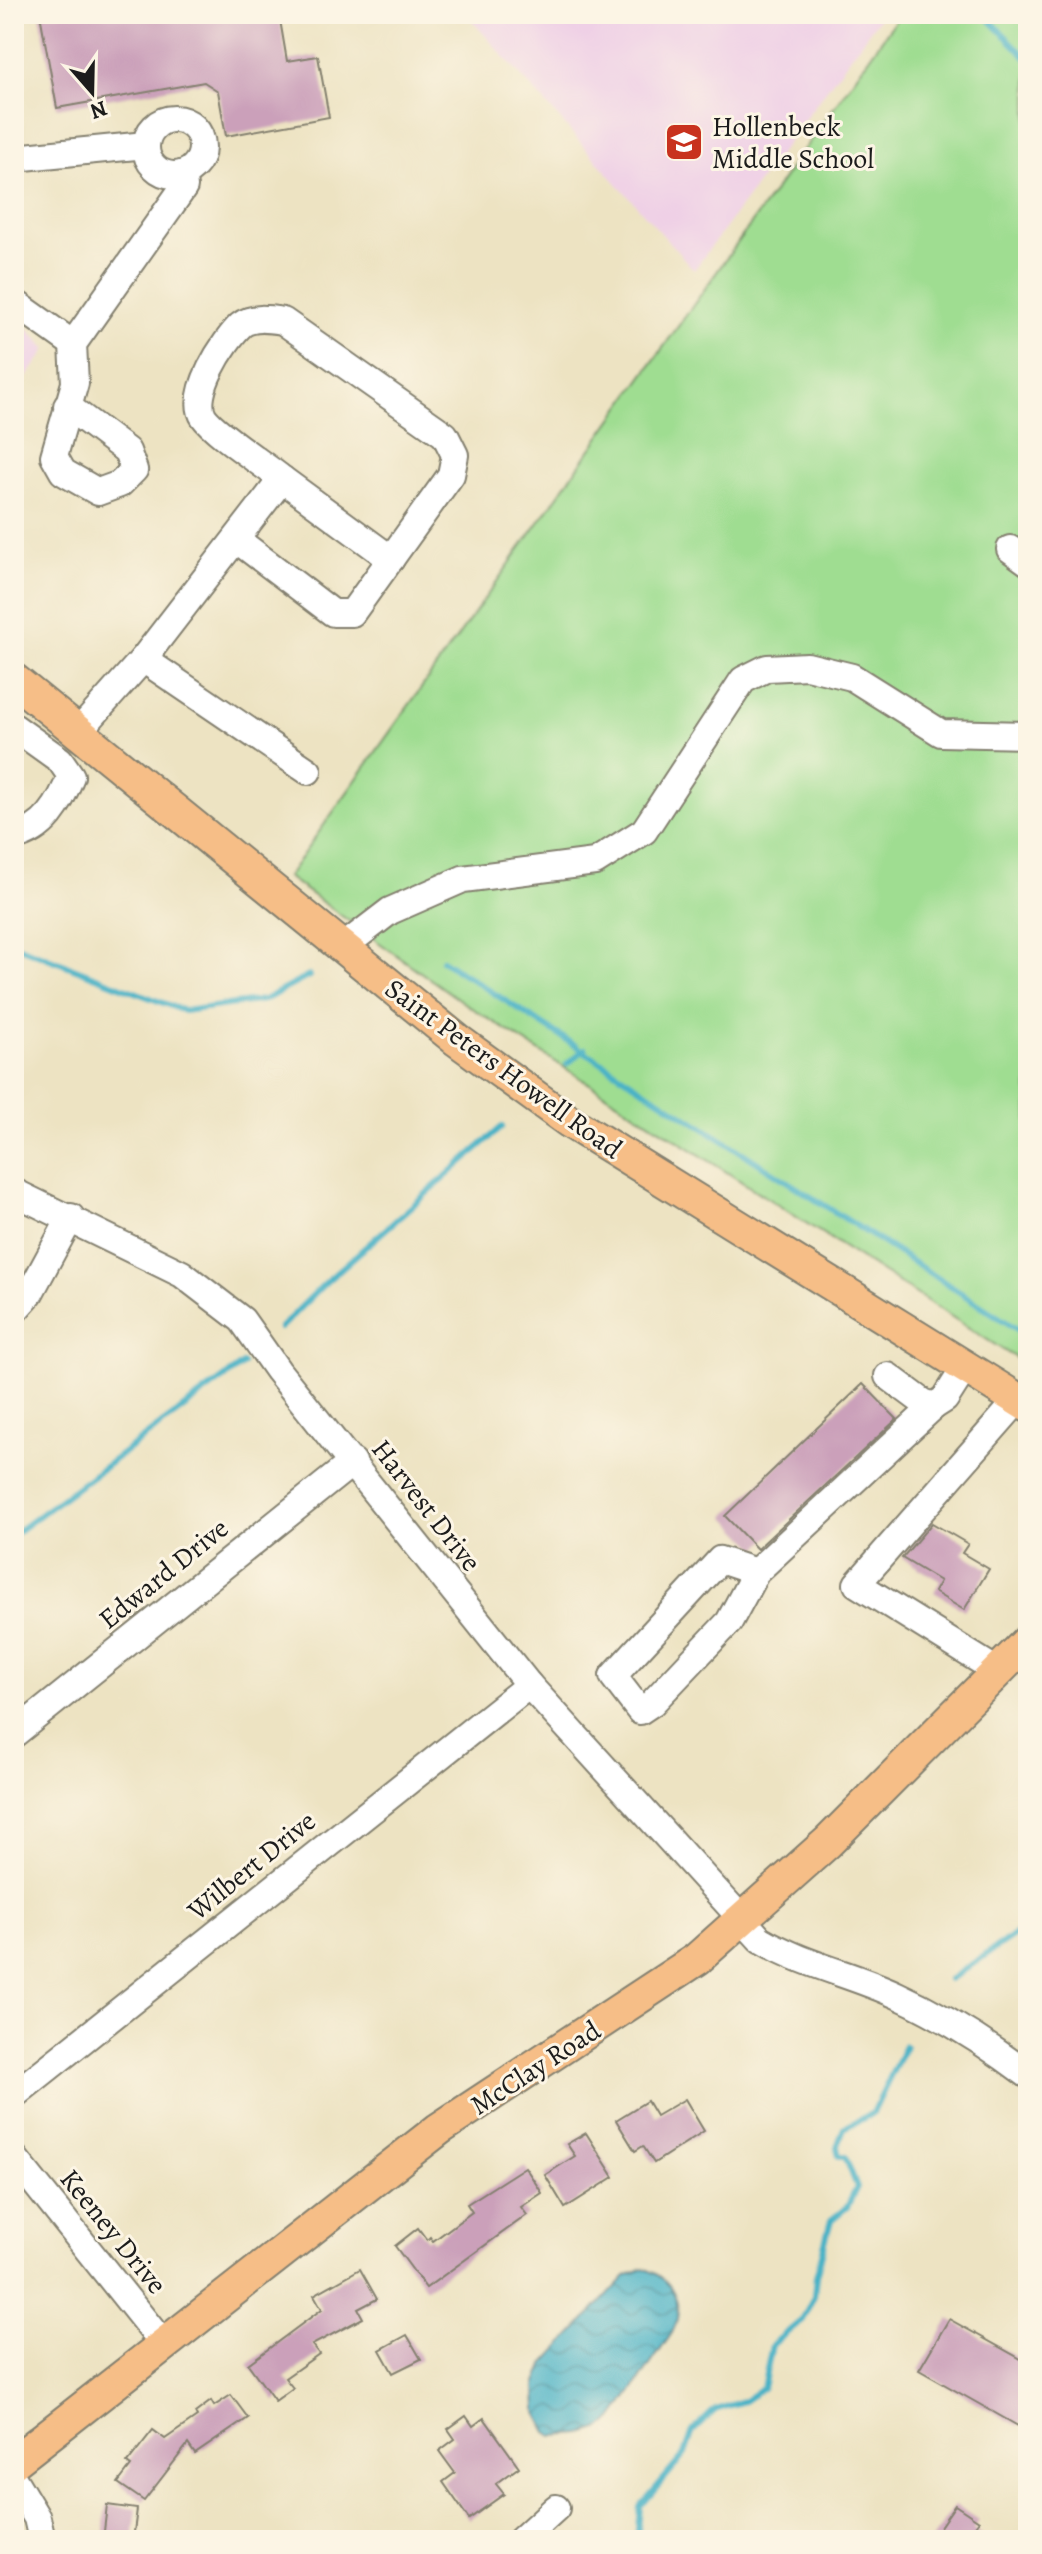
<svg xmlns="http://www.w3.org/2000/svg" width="1042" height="2554" viewBox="0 0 1042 2554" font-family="Alegreya,serif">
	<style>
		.built { fill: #efd0e6 }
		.green { fill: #9fdd91; stroke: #5e7c56; stroke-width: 2 }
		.water { fill: url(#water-waves); stroke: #326771; stroke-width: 2 }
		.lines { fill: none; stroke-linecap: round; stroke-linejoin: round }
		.stream { stroke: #48b2c6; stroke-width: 6 }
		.building { fill: #cba0ba }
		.minor-casing { stroke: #84806f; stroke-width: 30 }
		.major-casing { stroke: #84806f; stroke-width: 36 }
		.minor { stroke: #fff; stroke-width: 26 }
		.major { stroke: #f6be87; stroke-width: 32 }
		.labels { text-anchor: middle; stroke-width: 6; stroke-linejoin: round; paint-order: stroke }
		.poi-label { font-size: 28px; fill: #1c1c1c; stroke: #fcf5e5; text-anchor: start }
		.street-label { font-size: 28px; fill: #1c1c1c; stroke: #fcf5e5 }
	</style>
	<defs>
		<pattern id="water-waves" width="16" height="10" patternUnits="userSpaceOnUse" patternTransform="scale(2)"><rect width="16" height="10" fill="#48b2c6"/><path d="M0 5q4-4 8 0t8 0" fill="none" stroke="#3b90a0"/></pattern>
	</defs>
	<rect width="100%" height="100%" fill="#fcf5e5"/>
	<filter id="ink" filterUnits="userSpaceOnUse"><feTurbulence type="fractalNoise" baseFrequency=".0125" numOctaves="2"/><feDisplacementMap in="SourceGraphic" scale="16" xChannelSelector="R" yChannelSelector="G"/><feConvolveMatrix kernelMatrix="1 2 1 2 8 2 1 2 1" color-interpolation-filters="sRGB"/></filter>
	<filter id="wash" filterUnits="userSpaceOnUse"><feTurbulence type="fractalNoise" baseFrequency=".006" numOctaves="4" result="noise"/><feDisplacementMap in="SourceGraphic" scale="32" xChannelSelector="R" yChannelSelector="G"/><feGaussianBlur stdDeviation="1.8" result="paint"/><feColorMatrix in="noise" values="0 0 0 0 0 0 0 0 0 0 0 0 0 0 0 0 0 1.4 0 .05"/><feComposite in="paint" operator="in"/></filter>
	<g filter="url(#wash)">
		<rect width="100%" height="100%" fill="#ede3c2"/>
		<g class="built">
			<polygon points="466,14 882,14 694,270"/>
			<polygon points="14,315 47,349 14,395"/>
		</g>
		<polygon class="green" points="900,14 1028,14 1028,1366 464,1003 287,877"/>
		<path class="water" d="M643,2268C673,2278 686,2305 672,2333L613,2419L601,2428L582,2434L554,2436L547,2432L537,2412L536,2386L545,2363L626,2276Z"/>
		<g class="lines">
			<g class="stream">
				<polyline points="984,14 1028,59"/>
				<polyline points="14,945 184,1011 264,1000 309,976"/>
				<polyline points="442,960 1028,1336"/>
				<polyline points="567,1064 585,1049"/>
				<polyline points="280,1328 328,1280 502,1127"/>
				<polyline points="14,1534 243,1364"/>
				<polyline points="949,1980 1028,1926"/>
				<polyline points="637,2540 640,2507 685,2454 693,2431 715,2410 744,2401 763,2388 772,2345 802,2320 814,2296 816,2276 831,2220 847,2207 857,2187 845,2156 839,2156 837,2147 844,2128 873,2113 905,2046"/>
			</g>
		</g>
		<g id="blocks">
			<g class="building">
				<polygon points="40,14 279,14 287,61 318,56 329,117 226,136 218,91 204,82 57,108"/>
				<polygon points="863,1384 897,1419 757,1549 725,1516"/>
				<polygon points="932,1523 968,1544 962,1553 989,1569 964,1610 934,1592 940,1581 902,1558"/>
				<polygon points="685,2099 704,2131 654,2163 643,2146 635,2151 616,2120 647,2101 656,2116"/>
				<polygon points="586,2133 614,2177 565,2208 545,2175 575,2156 567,2144"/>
				<polygon points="525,2167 542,2193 521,2207 527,2215 426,2288 395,2246 418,2228 427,2240 430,2237 433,2241 472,2212 467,2204"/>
				<polygon points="360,2269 377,2299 358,2309 363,2318 312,2345 319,2354 285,2378 293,2388 275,2401 248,2364 322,2309 314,2295"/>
				<polygon points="949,2319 1028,2363 1028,2410 1018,2426 919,2370"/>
				<polygon points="407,2335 421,2359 393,2373 380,2350"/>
				<polygon points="231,2395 248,2418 195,2454 188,2444 144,2501 118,2483 131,2466 127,2463 153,2430 165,2439 197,2417 195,2413 211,2401 214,2406"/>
				<polygon points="466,2416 473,2426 484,2418 519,2467 496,2484 504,2494 469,2519 443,2482 455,2473 439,2451 455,2439 448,2429"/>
				<polygon points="107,2505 137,2509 133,2540 103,2540"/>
				<polygon points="955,2505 979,2521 973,2529 989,2540 931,2540"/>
			</g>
		</g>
	</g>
	<g filter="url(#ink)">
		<use href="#blocks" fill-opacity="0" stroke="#84806f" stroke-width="2"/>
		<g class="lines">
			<defs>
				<g id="minor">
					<circle cx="174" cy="147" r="28"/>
					<polyline points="14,158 146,145"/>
					<polyline points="14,302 73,344"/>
					<polyline points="67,406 127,451 134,470 120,484 98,492 63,472 54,456 75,383 73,344 184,187 182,174"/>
					<polyline points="282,479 391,559"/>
					<polyline points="1010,549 1028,562"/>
					<path d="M143,659L282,479C265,465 215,433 204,417C189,395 224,341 241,325C252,316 270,319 283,321L445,435L455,455L451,475L352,613H333L237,540"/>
					<path d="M14,727L60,760L71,776C60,804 45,830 14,837"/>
					<polyline points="79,731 143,659 308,771"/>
					<polyline points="343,947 390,911 463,879 595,862 644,831 743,680 767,668 807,666 852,677 941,733 1028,735"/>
					<path d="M14,1192L182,1274L242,1320L278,1371L529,1685L760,1939C804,1965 852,1974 897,1995C943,2016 987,2044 1028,2075"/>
					<polyline points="14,1311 30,1293 71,1217"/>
					<polyline points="888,1376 923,1402 934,1406 945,1399 966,1366"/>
					<polyline points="756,1572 720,1560 613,1676 640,1711 652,1703 729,1622 756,1572 934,1406"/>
					<polyline points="997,1671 857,1584 1018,1400"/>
					<polyline points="14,1734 353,1462"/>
					<polyline points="14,2095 529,1685"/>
					<polyline points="14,2157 164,2345"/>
					<polyline points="14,2480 37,2518 42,2540"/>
					<polyline points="521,2540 556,2508"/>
				</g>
				<g id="major">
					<polyline points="14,680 457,1040 570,1122 1028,1406"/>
					<polyline points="14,2462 439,2129 697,1959 828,1842 1028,1641"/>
				</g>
			</defs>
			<use href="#minor" class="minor-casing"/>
			<use href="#major" class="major-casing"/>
			<use href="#minor" class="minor"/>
			<use href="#major" class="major"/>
		</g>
	</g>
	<defs>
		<symbol id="school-square" viewBox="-11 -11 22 22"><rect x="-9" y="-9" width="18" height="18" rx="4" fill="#c8321e" stroke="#fcf5e5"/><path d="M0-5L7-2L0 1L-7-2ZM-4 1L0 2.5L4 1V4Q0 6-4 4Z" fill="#fff"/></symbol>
	</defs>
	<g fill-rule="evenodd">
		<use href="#school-square" x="662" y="120" width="44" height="44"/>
	</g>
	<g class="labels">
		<g class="poi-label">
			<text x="712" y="136">Hollenbeck<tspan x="712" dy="32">Middle School</tspan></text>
		</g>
		<g class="street-label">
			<text transform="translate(504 1068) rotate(36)" y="10">Saint Peters Howell Road</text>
			<text transform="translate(427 1505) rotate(52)" y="10">Harvest Drive</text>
			<text transform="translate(163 1573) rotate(-39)" y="10">Edward Drive</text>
			<text transform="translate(251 1865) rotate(-39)" y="10">Wilbert Drive</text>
			<text transform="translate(535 2067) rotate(-33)" y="10">McClay Road</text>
			<text transform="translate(114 2231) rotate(51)" y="10">Keeney Drive</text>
		</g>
	</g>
	<rect width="1042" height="2554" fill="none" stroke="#fcf5e5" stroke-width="48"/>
	<g transform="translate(92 92) rotate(160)" stroke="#fcf5e5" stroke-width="6" paint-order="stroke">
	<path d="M0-6L14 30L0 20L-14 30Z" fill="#1c1c1c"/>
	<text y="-12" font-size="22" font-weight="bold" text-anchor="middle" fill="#1c1c1c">N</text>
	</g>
</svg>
